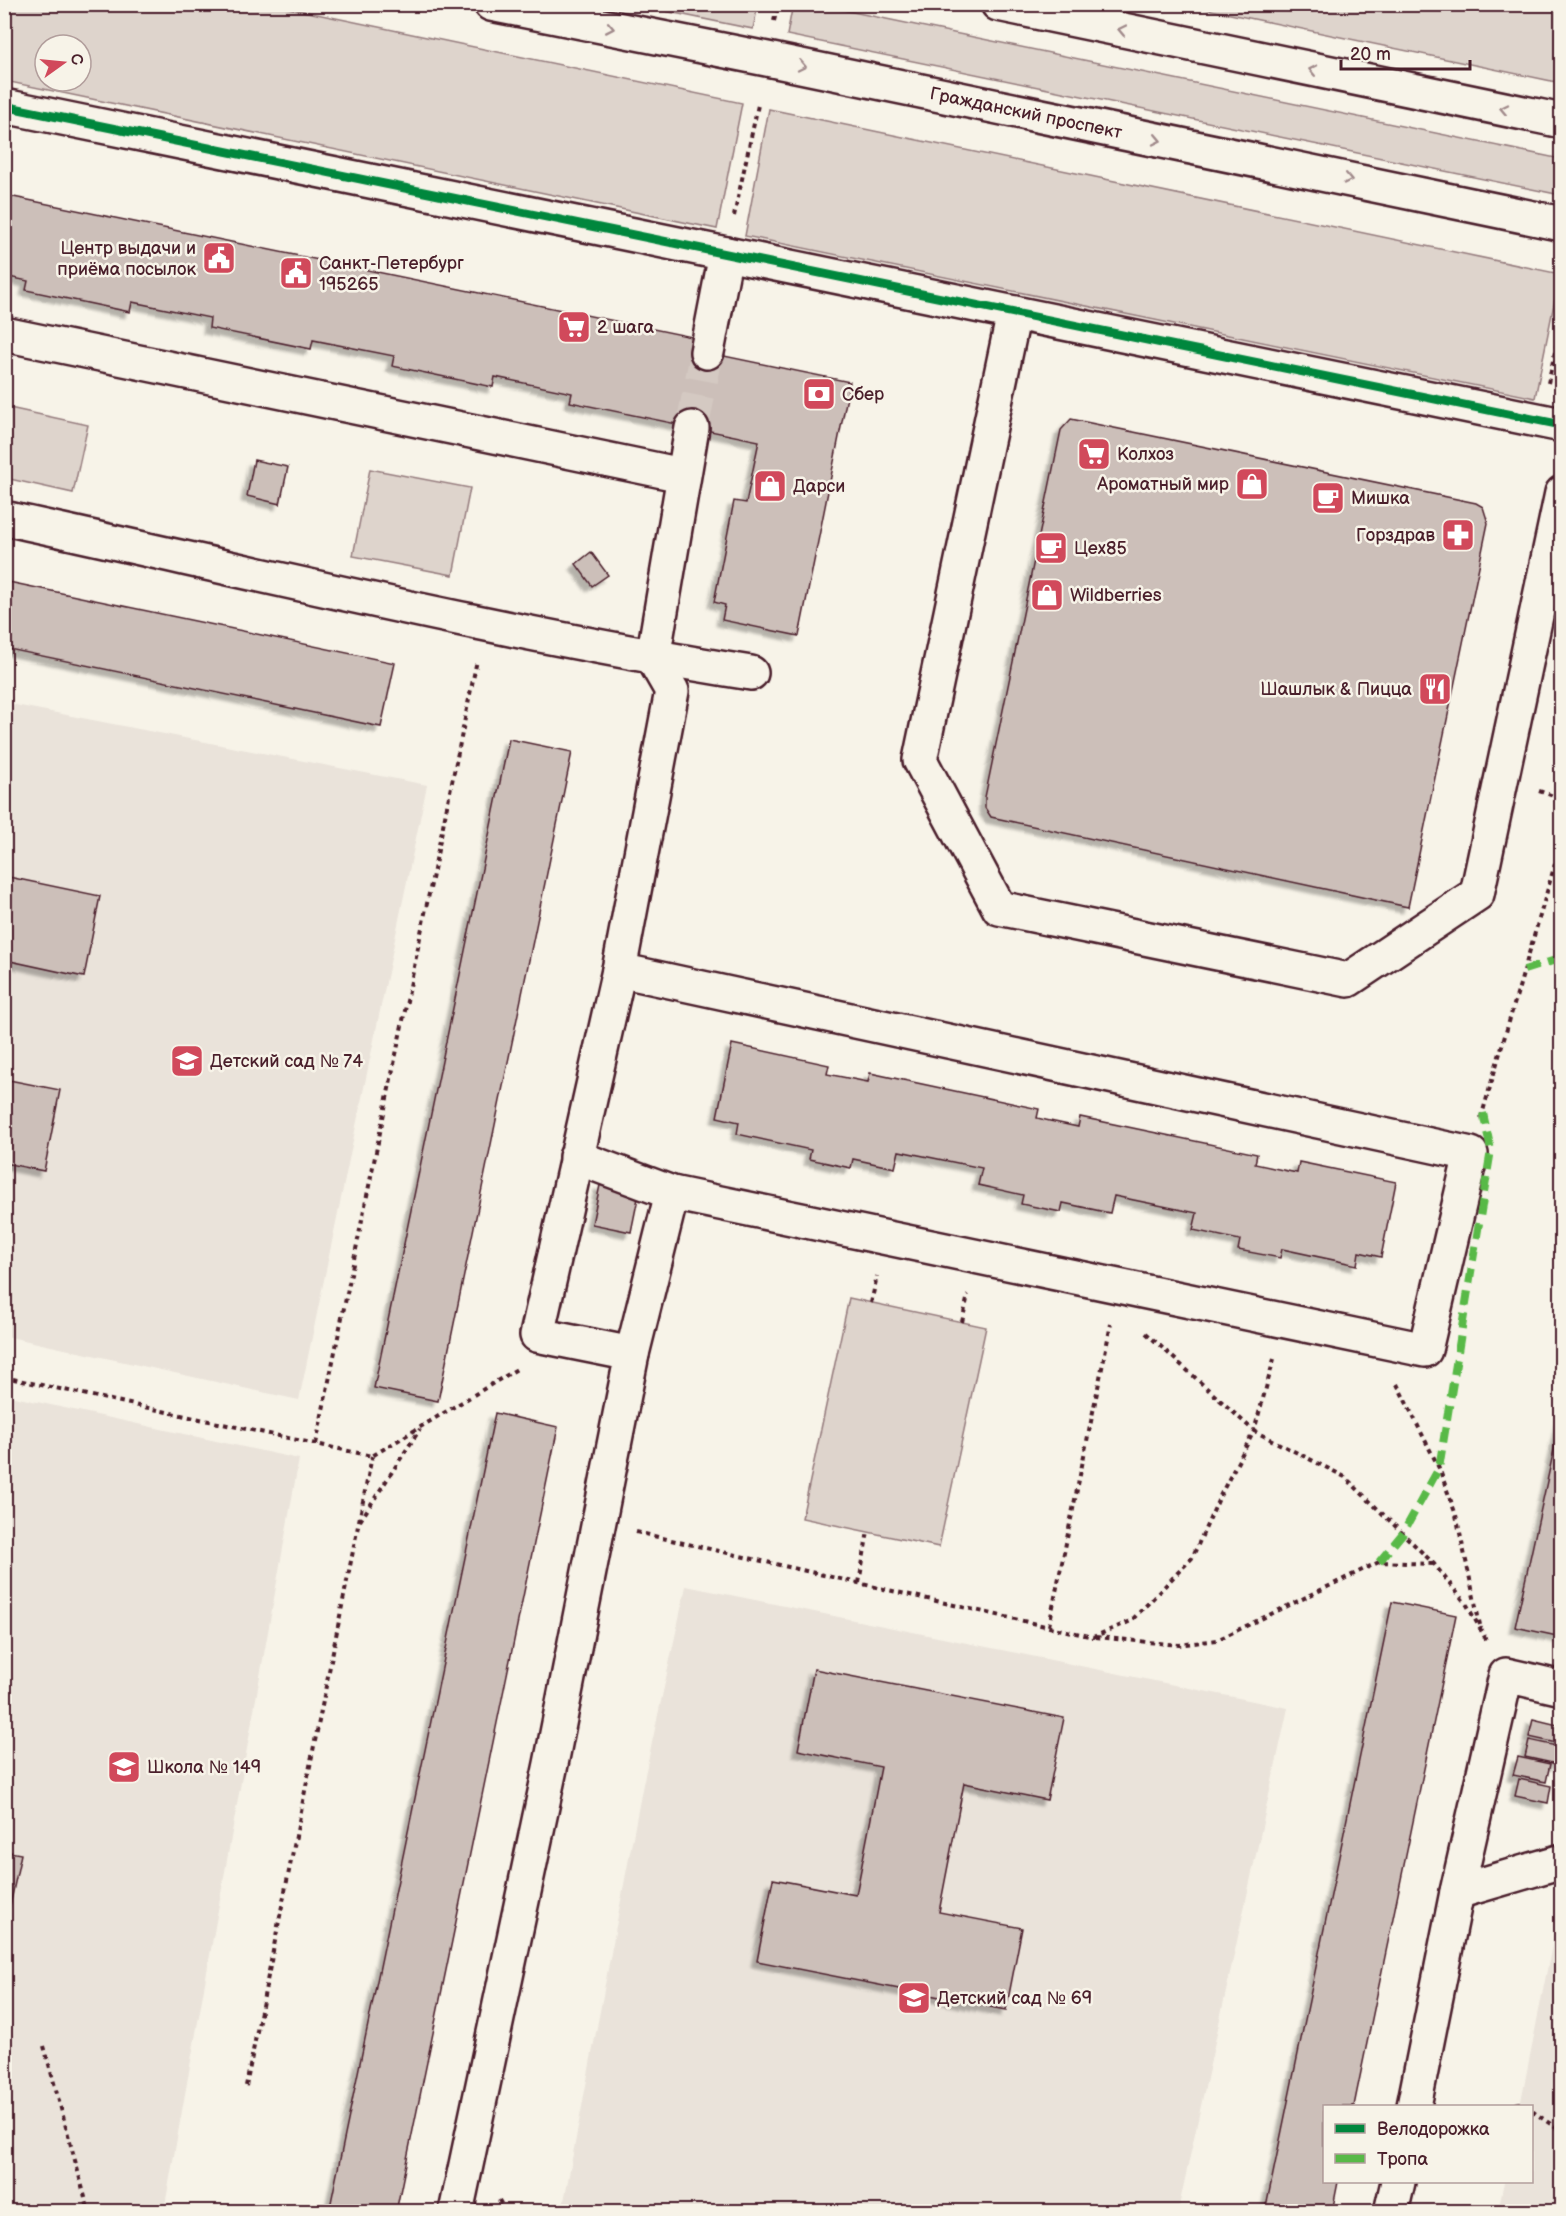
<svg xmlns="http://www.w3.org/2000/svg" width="1566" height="2216" viewBox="0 0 1566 2216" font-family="'Balsamiq Sans',sans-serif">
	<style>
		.built { fill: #eae3da }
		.green { fill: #ded4cc; stroke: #947a7c; stroke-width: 1.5; fill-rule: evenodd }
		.building { fill: #ccbfb9; stroke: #4a1f2b; stroke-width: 1.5; filter: url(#shadow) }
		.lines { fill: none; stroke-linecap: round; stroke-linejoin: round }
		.minor-tunnel { stroke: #d4c9c2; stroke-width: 33; stroke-dasharray: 33 16; stroke-linecap: butt }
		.minor-casing { stroke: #4a1f2b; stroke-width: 38 }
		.major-casing { stroke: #4a1f2b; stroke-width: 38 }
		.path { stroke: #4a1f2b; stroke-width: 4; stroke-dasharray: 4.5 4.5; stroke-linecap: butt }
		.minor { stroke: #f7f3e8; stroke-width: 33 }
		.major { stroke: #f7f3e8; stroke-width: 33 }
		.quiet { stroke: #58b947; stroke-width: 8; stroke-dasharray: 15 8; stroke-linecap: butt }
		.cycleway-casing { stroke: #f7f3e8; stroke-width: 13 }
		.cycleway { stroke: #00873e; stroke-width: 9 }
		.oneway { stroke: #a0898a }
		.labels { text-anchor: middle; stroke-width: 5; stroke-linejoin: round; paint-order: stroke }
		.street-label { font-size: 18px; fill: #4a1f2b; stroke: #f7f3e8 }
		.poi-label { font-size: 18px; fill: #4a1f2b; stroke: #f7f3e8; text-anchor: start }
	</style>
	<defs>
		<filter id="shadow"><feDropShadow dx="-5.5" dy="5.5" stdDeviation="1.5" flood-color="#0004"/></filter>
	</defs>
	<rect width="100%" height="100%" fill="#f7f3e8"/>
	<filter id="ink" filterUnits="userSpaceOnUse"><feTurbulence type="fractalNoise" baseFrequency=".0167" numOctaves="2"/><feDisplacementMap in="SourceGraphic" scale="12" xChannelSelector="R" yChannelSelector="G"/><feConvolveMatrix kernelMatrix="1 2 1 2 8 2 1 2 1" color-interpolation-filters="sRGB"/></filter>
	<g filter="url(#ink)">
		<g class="built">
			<polygon points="5,703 427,785 299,1400 5,1336"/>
			<polygon points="5,1395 299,1459 164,2211 5,2212"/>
			<polygon points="686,1586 1288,1708 1178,2211 562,2212 643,1784"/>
			<polygon points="1561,1900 1561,2211 1498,2211 1504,2182 1532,2182 1532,2106 1520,2106"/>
		</g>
		<g class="green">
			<path d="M269,4L742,103L717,229L5,81V5ZM45,45H81V81H45Z"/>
			<polygon points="793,4 819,5 1561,159 1561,195 787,35"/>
			<polygon points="635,5 758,5 753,29"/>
			<polygon points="1187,5 1561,5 1561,83"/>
			<polygon points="769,109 1560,274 1535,398 745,236"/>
			<polygon points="5,407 88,425 73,493 5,478"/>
			<polygon points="370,469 470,488 453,575 353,556"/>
			<polygon points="849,1298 986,1327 939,1547 802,1518"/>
		</g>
		<g class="building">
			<polygon points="4,195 697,338 695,350 850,382 799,636 722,620 725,605 714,602 734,501 746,503 759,441 570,402 572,393 495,377 493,387 392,366 394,356 313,340 311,349 209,328 210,318 132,302 130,312 26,290 28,281 4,276"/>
			<polygon points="1071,419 1476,503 1483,507 1488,523 1408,907 991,817 985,808 985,797 1061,430"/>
			<polygon points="254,460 288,467 280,504 247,496"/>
			<polygon points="591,552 608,575 592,586 576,564"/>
			<polygon points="4,581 395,663 381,727 4,648"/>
			<polygon points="509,739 572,752 438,1401 374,1388"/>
			<polygon points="4,876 100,896 84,977 10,961 4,988"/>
			<polygon points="732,1044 829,1065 827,1074 868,1082 870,1073 1039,1109 1037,1118 1050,1121 1078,1127 1080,1117 1257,1154 1255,1164 1297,1173 1299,1162 1396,1182 1381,1257 1359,1252 1357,1265 1282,1249 1280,1258 1238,1250 1240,1240 1193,1230 1197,1213 1114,1196 1110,1213 1063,1203 1061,1212 1021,1204 1023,1195 978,1185 982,1168 899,1151 895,1168 853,1159 851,1168 809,1159 811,1150 737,1134 739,1122 717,1117"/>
			<polygon points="4,1079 60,1090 44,1171 4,1163"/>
			<polygon points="600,1185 639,1193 631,1232 592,1224"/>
			<polygon points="495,1413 558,1427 439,2004 396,2212 329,2212"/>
			<polygon points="1562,1413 1562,1637 1515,1627"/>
			<polygon points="1392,1602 1456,1615 1357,2091 1354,2106 1324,2106 1324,2182 1338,2182 1332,2212 1265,2212"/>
			<polygon points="814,1669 1064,1718 1047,1800 964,1783 939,1912 1022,1928 1006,2010 757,1961 773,1879 856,1895 881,1767 798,1750"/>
			<polygon points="1533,1719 1562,1726 1561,1744 1529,1737"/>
			<polygon points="1529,1740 1561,1747 1557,1764 1525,1757"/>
			<polygon points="1518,1757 1550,1764 1546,1782 1513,1775"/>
			<polygon points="1519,1779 1551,1786 1548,1803 1515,1796"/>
			<polygon points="4,1851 21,1854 4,1934"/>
		</g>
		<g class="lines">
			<polyline class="minor-tunnel" points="692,428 707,352"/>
			<defs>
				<g id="minor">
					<polyline points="4,106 1562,425"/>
					<polyline points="1014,313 920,760 999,908 1348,980 1477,894 1562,493"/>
					<polyline points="4,334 682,475"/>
					<polyline points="707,352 726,254"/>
					<path d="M4,518C252,572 500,633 751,673"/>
					<polyline points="576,1157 672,1193 1425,1350 1471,1154 619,970"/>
					<polyline points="632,1354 672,1193"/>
					<polyline points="1457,1892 1562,1861"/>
					<polyline points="1414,2106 1457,1892 1506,1675 1562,1688"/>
					<polyline points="456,2212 551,1764 632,1354 537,1335 619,970 672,691 653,658 692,428"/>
					<polyline points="1391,2212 1398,2182"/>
				</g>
				<g id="major">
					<path id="s1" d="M491,4L767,59L1562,224"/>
					<polyline points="998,4 1562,121"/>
				</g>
			</defs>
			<use href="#minor" class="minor-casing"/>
			<use href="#major" class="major-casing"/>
			<g class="path">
				<polyline points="774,21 778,4"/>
				<polyline points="734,216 758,105"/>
				<polyline points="1548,383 1562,322"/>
				<polyline points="1539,791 1562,799"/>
				<polyline points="1481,1118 1562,840"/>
				<polyline points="871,1303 877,1276"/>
				<polyline points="962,1322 968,1295"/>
				<polyline points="1146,1333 1254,1431 1274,1359"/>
				<polyline points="4,1377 372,1456 517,1369"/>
				<polyline points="1397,1384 1439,1468 1456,1515 1480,1625"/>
				<polyline points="316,1444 477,660"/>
				<polyline points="360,1521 420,1429"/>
				<polyline points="636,1532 1093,1637 1131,1621 1192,1558 1221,1494 1254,1431 1345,1477 1434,1564 1467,1605 1488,1643"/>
				<polyline points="859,1583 868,1531"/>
				<polyline points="1049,1626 1111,1324"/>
				<polyline points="1096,1637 1179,1645 1217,1640 1379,1562 1433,1564"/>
				<polyline points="44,2046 89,2212"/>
				<polyline points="246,2086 372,1456"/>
				<polyline points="1507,2106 1520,2103 1525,2106"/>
				<polyline points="1532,2111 1562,2132"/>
				<polyline points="499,2200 506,2212"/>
			</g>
			<use href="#minor" class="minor"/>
			<use href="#major" class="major"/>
			<g class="quiet">
				<polyline points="1524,970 1562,958"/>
				<polyline points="1379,1562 1403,1533 1439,1468 1491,1150 1483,1113"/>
			</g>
			<defs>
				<polyline id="cycleway" points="4,106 1562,425"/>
			</defs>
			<use href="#cycleway" class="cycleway-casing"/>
			<use href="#cycleway" class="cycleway"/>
		</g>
		<defs><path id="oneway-chevron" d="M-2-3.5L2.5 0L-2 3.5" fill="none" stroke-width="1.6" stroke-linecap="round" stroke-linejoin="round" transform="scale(1.5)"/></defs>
		<g class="oneway">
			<use href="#oneway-chevron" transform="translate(610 28) rotate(11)"/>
			<use href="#oneway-chevron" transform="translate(1122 30) rotate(-168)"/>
			<use href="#oneway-chevron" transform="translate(802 66) rotate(12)"/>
			<use href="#oneway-chevron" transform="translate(1313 70) rotate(-168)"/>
			<use href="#oneway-chevron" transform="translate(1504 109) rotate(-168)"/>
			<use href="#oneway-chevron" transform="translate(1157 140) rotate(12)"/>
			<use href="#oneway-chevron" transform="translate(1348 179) rotate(12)"/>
		</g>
	</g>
	<defs>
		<symbol id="civic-square" viewBox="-11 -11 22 22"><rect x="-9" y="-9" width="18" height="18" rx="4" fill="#d1495b" stroke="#f7f3e8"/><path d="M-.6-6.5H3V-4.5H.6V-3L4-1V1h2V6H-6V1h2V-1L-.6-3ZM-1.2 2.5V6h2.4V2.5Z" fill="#fff"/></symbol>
		<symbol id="supermarket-square" viewBox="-11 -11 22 22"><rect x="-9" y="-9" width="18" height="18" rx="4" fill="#d1495b" stroke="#f7f3e8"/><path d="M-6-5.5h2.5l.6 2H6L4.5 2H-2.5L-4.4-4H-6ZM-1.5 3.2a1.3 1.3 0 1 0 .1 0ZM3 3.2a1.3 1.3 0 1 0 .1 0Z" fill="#fff"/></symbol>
		<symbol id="bank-square" viewBox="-11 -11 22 22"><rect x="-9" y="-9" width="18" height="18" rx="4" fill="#d1495b" stroke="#f7f3e8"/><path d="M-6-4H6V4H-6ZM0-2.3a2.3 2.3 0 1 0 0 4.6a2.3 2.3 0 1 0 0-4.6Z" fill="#fff"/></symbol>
		<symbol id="shop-square" viewBox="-11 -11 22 22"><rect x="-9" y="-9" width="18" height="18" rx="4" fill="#d1495b" stroke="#f7f3e8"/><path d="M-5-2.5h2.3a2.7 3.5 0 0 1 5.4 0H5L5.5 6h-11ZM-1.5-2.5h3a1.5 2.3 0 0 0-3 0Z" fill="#fff"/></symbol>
		<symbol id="cafe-square" viewBox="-11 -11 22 22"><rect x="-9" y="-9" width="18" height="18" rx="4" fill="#d1495b" stroke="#f7f3e8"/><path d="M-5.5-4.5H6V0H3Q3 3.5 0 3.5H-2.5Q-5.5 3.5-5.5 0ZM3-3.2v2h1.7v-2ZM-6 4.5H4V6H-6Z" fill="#fff"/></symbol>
		<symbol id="pharmacy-square" viewBox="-11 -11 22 22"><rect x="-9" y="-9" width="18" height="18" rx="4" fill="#d1495b" stroke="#f7f3e8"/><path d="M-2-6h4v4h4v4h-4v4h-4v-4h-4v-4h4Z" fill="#fff"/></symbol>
		<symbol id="restaurant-square" viewBox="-11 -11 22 22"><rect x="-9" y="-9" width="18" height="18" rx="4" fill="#d1495b" stroke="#f7f3e8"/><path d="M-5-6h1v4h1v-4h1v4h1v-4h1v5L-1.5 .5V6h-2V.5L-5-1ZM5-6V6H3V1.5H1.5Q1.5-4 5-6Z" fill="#fff"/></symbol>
		<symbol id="school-square" viewBox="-11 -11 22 22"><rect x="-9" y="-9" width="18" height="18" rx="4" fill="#d1495b" stroke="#f7f3e8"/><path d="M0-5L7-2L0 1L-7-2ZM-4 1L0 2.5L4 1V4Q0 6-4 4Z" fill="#fff"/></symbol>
	</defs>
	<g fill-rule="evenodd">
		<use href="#civic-square" x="200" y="239" width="38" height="38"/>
		<use href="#civic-square" x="277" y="254" width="38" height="38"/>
		<use href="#supermarket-square" x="555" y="308" width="38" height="38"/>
		<use href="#bank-square" x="800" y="375" width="38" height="38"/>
		<use href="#supermarket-square" x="1075" y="435" width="38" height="38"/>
		<use href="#shop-square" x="1233" y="465" width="38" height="38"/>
		<use href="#shop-square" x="751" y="467" width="38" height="38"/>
		<use href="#cafe-square" x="1309" y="479" width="38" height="38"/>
		<use href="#pharmacy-square" x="1439" y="516" width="38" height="38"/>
		<use href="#cafe-square" x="1032" y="529" width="38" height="38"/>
		<use href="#shop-square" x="1028" y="576" width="38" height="38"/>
		<use href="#restaurant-square" x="1416" y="670" width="38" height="38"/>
		<use href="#school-square" x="168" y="1042" width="38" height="38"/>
		<use href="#school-square" x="105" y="1748" width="38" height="38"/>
		<use href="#school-square" x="895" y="1979" width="38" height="38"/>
	</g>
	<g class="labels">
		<g class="street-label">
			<text dy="6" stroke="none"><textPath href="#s1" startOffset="546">Гражданский проспект</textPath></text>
		</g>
		<g class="poi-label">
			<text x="196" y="254" text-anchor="end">Центр выдачи и<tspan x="196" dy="21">приёма посылок</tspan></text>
			<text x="319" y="269">Санкт-Петербург<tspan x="319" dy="21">195265</tspan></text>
			<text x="597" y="333">2 шага</text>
			<text x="842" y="400">Сбер</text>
			<text x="1117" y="460">Колхоз</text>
			<text x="1229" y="490" text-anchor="end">Ароматный мир</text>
			<text x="793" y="492">Дарси</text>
			<text x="1351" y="504">Мишка</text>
			<text x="1435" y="541" text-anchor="end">Горздрав</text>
			<text x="1074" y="554">Цех85</text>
			<text x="1070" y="601">Wildberries</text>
			<text x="1412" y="695" text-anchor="end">Шашлык &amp; Пицца</text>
			<text x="210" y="1067">Детский сад № 74</text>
			<text x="147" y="1773">Школа № 149</text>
			<text x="937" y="2004">Детский сад № 69</text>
		</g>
	</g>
	<rect width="1566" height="2216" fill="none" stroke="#f7f3e8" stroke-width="24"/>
	<rect x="12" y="12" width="1542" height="2192" fill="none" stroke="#4a1f2b" stroke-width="2" filter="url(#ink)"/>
	<rect x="1323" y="2105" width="210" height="78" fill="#f7f3e8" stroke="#b29e9c" stroke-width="1.5"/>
	<rect x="1335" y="2124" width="30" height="9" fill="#00873e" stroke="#b29e9c" stroke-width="1.5"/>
	<text x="1377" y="2135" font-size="18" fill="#4a1f2b">Велодорожка</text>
	<rect x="1335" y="2154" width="30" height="9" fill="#58b947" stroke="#b29e9c" stroke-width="1.5"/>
	<text x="1377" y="2165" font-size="18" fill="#4a1f2b">Тропа</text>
	<g transform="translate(63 63) rotate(75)"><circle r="28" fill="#f7f3e8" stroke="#b29e9c" stroke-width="1.5"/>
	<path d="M0-4.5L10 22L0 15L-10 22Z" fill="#d1495b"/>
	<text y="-9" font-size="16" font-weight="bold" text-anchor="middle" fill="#4a1f2b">С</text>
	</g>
	<path d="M1341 60v9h129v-9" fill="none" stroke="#4a1f2b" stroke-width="3"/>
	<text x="1350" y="60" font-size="18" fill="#4a1f2b" stroke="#f7f3e8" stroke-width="4.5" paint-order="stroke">20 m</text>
</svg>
